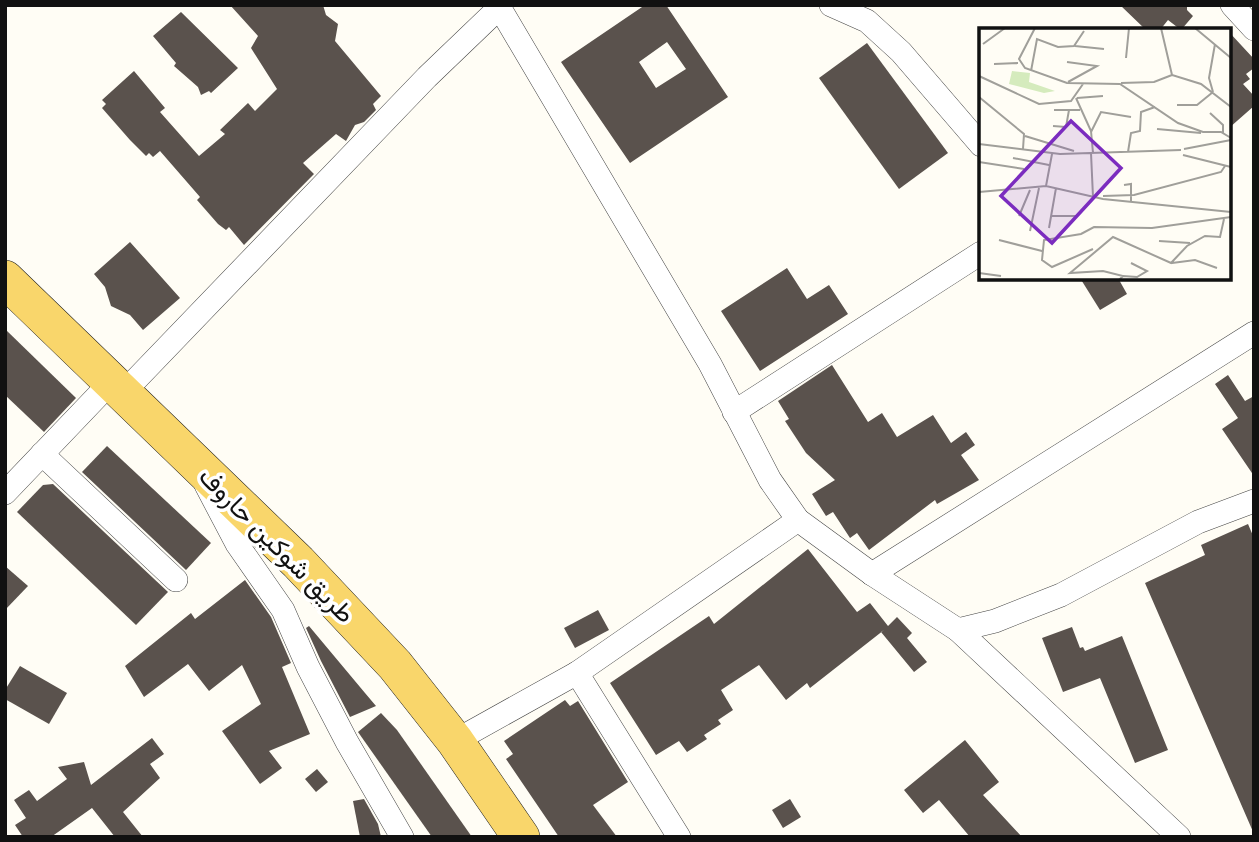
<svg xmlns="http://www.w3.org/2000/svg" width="1259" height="842" viewBox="0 0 1259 842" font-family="Spectral,Vazirmatn,serif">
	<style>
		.building { fill: #5a524d; fill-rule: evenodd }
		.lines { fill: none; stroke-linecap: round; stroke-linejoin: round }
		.minor-casing { stroke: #444; stroke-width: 24 }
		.primary-casing { stroke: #222; stroke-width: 38 }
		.minor { stroke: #fff; stroke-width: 23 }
		.primary { stroke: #f9d66b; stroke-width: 37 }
		.labels { text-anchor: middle; stroke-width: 7; stroke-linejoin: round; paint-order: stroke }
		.street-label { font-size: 26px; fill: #111; stroke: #fff }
		.inset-road { fill: none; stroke: #a09f9a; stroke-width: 2 }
		.view { fill: #7b2cbf; fill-opacity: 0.15; stroke: #7b2cbf; stroke-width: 3.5 }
		.inset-edge { fill: none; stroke: #111; stroke-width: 3.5 }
	</style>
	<rect width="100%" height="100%" fill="#fffdf5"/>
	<g class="building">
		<polygon points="230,5 323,5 326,15 338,24 335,41 381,96 373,104 376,110 364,122 355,125 346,141 336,134 303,163 314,174 244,245 229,227 226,230 218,224 197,200 200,197 160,151 153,157 149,153 146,156 130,140 102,108 106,104 102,100 134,71 165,108 160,112 199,156 225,134 220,130 248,103 255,111 277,89 251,48 258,36"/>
		<path d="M645,5H666L728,97L630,163L561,62ZM667,42L686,69L656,88L639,62Z"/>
		<polygon points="1120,5 1187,5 1187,10 1193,16 1181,30 1168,20 1160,30 1146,30"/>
		<polygon points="181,12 238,68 211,93 209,91 201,95 198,87 174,66 176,63 153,36"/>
		<polygon points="1229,32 1254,59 1254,68 1246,74 1250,79 1243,84 1254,96 1254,106 1229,128"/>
		<polygon points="867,43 948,153 899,189 819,78"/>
		<polygon points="130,242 180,298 143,330 130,315 111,306 105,287 94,274"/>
		<polygon points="787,268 807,299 829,285 848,314 760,371 721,311"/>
		<polygon points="1080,278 1118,278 1127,294 1100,310"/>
		<polygon points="5,329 76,398 44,432 5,395"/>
		<polygon points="832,365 868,422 882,413 897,437 933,415 951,443 966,432 975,445 961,455 979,480 937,504 935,500 869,550 857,533 850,538 833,512 826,516 812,494 835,480 806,453 785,421 789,419 778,401"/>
		<polygon points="1228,375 1245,401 1254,396 1254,476 1222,429 1238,418 1215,384"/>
		<polygon points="107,446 211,543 186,570 82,472"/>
		<polygon points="53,484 168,592 136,625 17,512 43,485"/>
		<polygon points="1248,524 1254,538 1254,834 1145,583 1205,555 1201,545"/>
		<polygon points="808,549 857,612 870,603 888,626 897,617 912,633 907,638 927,662 914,672 881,632 884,630 810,688 807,683 786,700 759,665 721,690 733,710 718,720 721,724 704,735 707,739 687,752 679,741 656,755 610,683 709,616 714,624"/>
		<polygon points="5,566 28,586 5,610"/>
		<polygon points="245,580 271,617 291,663 282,667 310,734 269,751 282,768 260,784 222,731 261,704 242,665 209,691 188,664 144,697 125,666 191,613 195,619"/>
		<polygon points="598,610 609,630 575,648 564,628"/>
		<polygon points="309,626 365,693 376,706 350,717 321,661 306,628"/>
		<polygon points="1072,627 1080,648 1083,647 1085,651 1122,636 1168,750 1135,763 1100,678 1063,692 1042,638"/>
		<polygon points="20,666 67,693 49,724 5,699 5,690"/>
		<polygon points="565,700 570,706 578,701 628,782 593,805 617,837 559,837 506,759 513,754 504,741"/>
		<polygon points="381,713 397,730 472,837 432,837 358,732"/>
		<polygon points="152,738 164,754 150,764 160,778 123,812 143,837 115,837 92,808 51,837 23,837 15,825 26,818 14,800 29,790 37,801 67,779 58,767 84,762 91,785"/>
		<polygon points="965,740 999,782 983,795 1022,837 970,837 939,800 923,813 904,790"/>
		<polygon points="317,769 328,782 316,792 305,779"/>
		<polygon points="364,799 378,824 381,837 360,837 353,801"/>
		<polygon points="790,799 801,817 783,828 772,810"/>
	</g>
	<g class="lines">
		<defs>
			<g id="minor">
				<polyline points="498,5 710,364 770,480 798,520 872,574 958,630 1179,837"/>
				<polyline points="831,5 867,21 901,52 981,145"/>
				<polyline points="1232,5 1254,29"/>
				<polyline points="123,393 427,77 500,7"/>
				<polyline points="734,412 981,253"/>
				<polyline points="42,454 176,580"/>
				<polyline points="206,485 237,544 283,610 308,667 347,742 402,837"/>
				<polyline points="5,493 111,382"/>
				<polyline points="872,574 1254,333"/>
				<polyline points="958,630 995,621 1061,595 1198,522 1254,501"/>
				<polyline points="577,673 679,837"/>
				<polyline points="455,741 577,673 798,520"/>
			</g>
			<polyline id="primary" points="5,279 298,562 395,665 455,741 521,837"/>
		</defs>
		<use href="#minor" class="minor-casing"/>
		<use href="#primary" class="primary-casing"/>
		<use href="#minor" class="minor"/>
		<use href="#primary" class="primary"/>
	</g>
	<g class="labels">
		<g class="street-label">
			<text transform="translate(277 545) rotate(45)" y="9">طريق شوكين حاروف</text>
		</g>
	</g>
	<g transform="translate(979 28)">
		<rect width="252" height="252" fill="#fffdf5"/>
		<path d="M33,43L51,45L50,54L76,63L65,65L30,56Z" fill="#d5ebbd"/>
		<path class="inset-road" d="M56,0L40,31L46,40L88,55L141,56L199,95L224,104H242L252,110M182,0L193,47L222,56L252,79M216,0L252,30M4,16L26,0M96,18L125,21M147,30L150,0M88,34L118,38L89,54M15,36L39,35M52,43L58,11L79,19L95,18L105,3M0,48L60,76L92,73L104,56M142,55L175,54L193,47M234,64L230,50L236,16M0,69L45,106L44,121M97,70L112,103L114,125M98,70L124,68M198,77H218L234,64M75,82H101M231,85L244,97V105M74,98L87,99L90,82M178,101L222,105M112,104L122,84L152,89M46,108L95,123M0,116L81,126L202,122M205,121L252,112M149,124L152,105L161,103L162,84L176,79M112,125L114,169M204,127L252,139M34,130L70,137M0,134L45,141M145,157L152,156V174M67,158L73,126M0,164L67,158L124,171L252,184M124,168L155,167L242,144L246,138M40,188L51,162M72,188H99M70,200L77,160M51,203L60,160M20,212L63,223M180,213L211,215M114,221L73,239L63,232L65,212L102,206L115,199L173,200L252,189M193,235L216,232L238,240M0,245L22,248M144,248L158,249L168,243L152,235M140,252L144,248L124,243L91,245L134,209L192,235L208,218L226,208L241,209L245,191"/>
		<path class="view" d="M92,93L142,140L73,215L22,168Z"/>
		<rect width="252" height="252" class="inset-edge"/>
	</g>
	<rect width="1259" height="842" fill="none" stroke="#111111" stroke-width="14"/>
</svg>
